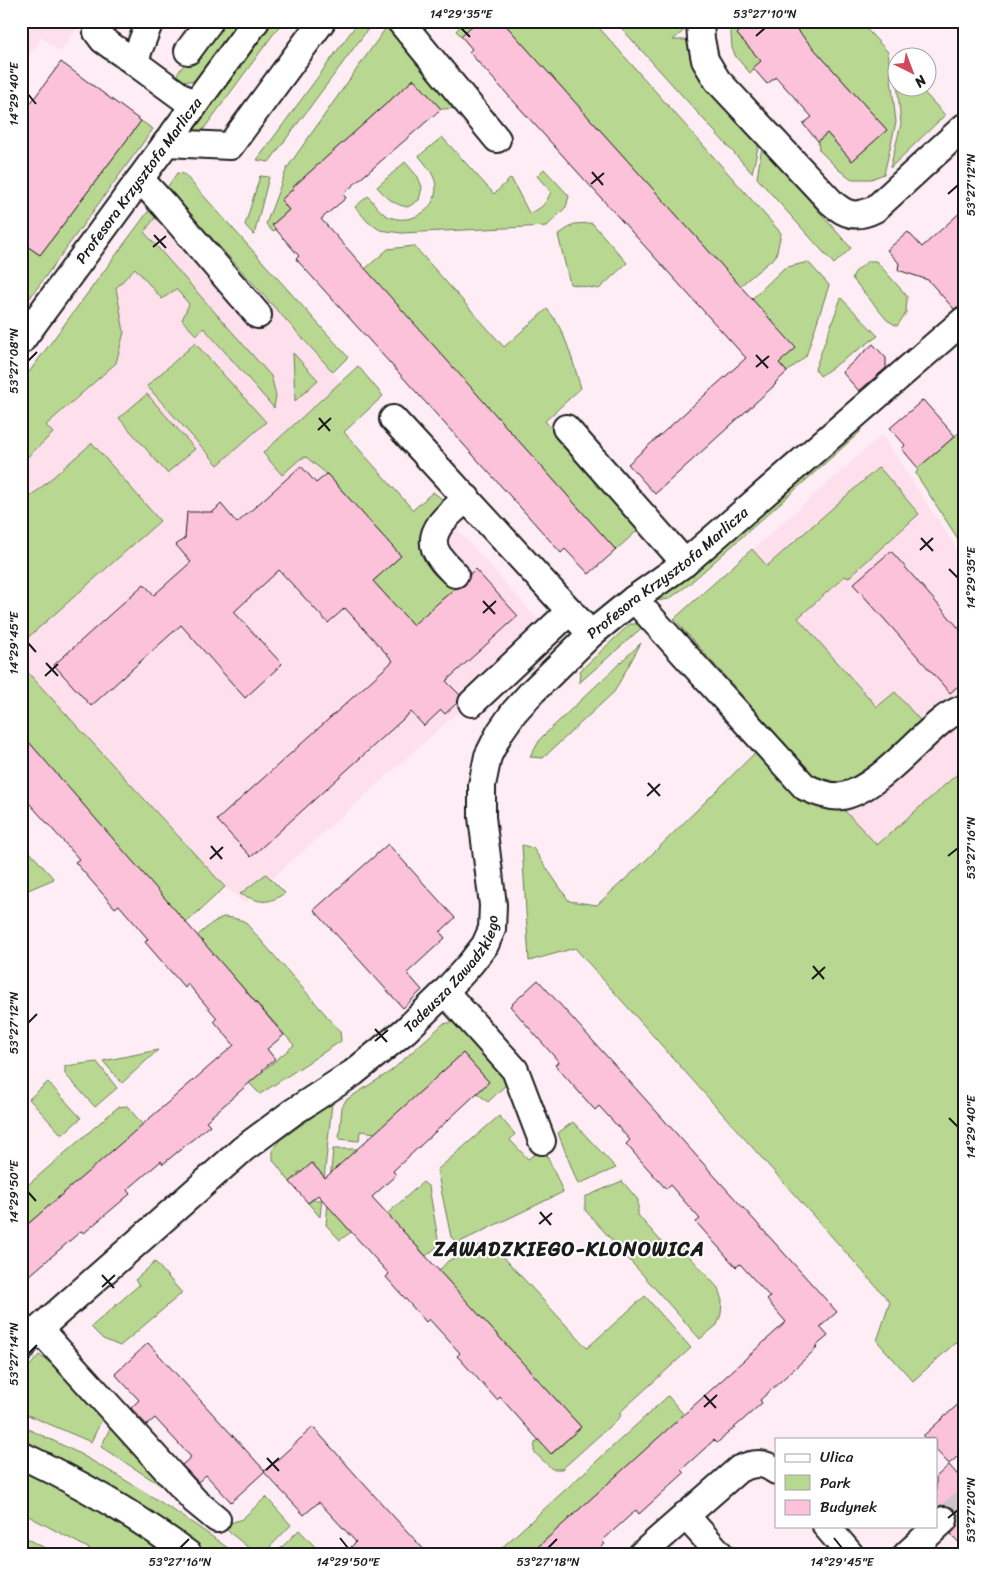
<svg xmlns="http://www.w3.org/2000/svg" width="985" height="1575" viewBox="0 0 985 1575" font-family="Sriracha,sans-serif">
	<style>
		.built { fill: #fde0ec }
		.green { fill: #b8d891; stroke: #6a7a56 }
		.building { fill: #fbc2d9; stroke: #1c1c1c }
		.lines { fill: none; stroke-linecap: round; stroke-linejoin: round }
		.minor-tunnel { stroke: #d1c3c9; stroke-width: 26; stroke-dasharray: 26 13; stroke-linecap: butt }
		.minor-casing { stroke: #1c1c1c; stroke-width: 30 }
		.minor { stroke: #fff; stroke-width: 26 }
		.ticks { fill: none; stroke: #1c1c1c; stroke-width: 2 }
		.labels { text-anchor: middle; stroke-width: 4; stroke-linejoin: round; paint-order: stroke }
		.street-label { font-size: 15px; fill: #1c1c1c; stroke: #fff }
		.district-label { font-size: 20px; font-weight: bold; letter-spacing: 1px; fill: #1c1c1c; stroke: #fff }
		.neatline { fill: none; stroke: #1c1c1c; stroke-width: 2 }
		.ticks-label { font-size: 12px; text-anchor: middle; fill: #1c1c1c }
	</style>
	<rect width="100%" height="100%" fill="#feedf4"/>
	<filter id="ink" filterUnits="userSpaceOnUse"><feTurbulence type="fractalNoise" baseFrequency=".02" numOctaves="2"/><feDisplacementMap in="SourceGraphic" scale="10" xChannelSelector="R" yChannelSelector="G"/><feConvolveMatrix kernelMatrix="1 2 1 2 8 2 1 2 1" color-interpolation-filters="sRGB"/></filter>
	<g filter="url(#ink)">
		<g class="built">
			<polygon points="21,21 83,21 60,52 42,38 21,67"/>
			<polygon points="172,194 337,377 361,406 333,430 410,517 430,499 548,631 245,903 225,887 21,665 21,398"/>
			<polygon points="882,435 964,560 964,768 877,846 844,810 842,804 674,619"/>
		</g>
		<g class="green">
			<polygon points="221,21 243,21 199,81 183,81 175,77 188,59"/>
			<polygon points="274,21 283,21 200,134 192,133"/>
			<polygon points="359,21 374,21 269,162 257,160"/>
			<polygon points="465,21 477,21 461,36 456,31"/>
			<polygon points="502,21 593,21 781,233 776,256 740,286"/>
			<polygon points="615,21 688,21 688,27 673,40 691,40 759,143 752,173"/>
			<polygon points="730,21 750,21 737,34 761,61 750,73 736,57 732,48"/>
			<polygon points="789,21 859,21 888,52 896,122 884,174 871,179 852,179 840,171 819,150 818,141 827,133 852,161 887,130"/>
			<polygon points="388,25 465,108 441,109 414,79 293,187 293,189 281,200 289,210 272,225 276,229 273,232 266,224 287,168"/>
			<polygon points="895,60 897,63 898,88 920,88 945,115 890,168 901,124"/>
			<polygon points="141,121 153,129 21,310 21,242 40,255"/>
			<path d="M442,137L494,194L511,178L529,213C542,209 545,204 551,192L537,176L544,169L569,196L566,207L547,226L401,233L380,230L368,222L355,207L368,196C373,202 380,212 387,216C409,226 436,212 436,187C436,176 426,165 419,156Z"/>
			<polygon points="762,147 851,248 834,264 757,178"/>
			<path d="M405,162L418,177L422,187L419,200L408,207C394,205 387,198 377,187Z"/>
			<polygon points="177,173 184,174 348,357 333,372 172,194 164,192"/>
			<polygon points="260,176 269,177 254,235 245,225"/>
			<polygon points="153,205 161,210 144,232 271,376 276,395 274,408 204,328 196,335 182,320 189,304 176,289 162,299 135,268 116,288 124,332 116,363 46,425 53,433 21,463 21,383"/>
			<polygon points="592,223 627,263 599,289 570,284 558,235 574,224"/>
			<path d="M414,246L504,347L547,309C566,330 572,361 581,388L545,421L639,529L616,550L365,269L388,249Z"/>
			<polygon points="868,261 876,261 907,296 906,313 897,326 887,320 852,278 855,272"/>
			<polygon points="808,262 829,285 806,356 787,372 779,363 752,299 784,268"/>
			<polygon points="841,298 878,336 820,376 815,369"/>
			<polygon points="195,343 266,422 218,465 147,386"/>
			<polygon points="293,353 318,380 295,401 295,400"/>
			<path d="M358,366L383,396L344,432L413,510L433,492L442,499C437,507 428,516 424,525C414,551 440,571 455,588L438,603L436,622L422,635L373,581L401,556L327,474L306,457L300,459L282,475L263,453Z"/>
			<polygon points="147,394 195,449 167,473 119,418"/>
			<polygon points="859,423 860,432 688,585 669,599 656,601 699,562"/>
			<polygon points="963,429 964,430 964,548 916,474 918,468"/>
			<polygon points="92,443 160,521 24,641 21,637 21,505"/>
			<polygon points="879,467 919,514 848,578 845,576 798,618 877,707 895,692 925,726 853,787 818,781 674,619 752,549 767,566"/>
			<polygon points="630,624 646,624 579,683 580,671"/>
			<polygon points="641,643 614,692 543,758 530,757 541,738"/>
			<polygon points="21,665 225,887 186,923 21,733"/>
			<polygon points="761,747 842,804 844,810 877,845 964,768 964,1335 913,1381 877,1341 890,1302 575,948 529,961 522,845 533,848 569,901 597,905 646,860"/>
			<polygon points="29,851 54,879 21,893 21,859"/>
			<path d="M266,874L285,893C265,906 261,902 240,894Z"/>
			<polygon points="223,917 233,918 244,921 340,1031 341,1041 260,1094 249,1083 294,1045 197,936 212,923"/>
			<polygon points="453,1022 467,1027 512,1079 488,1102 477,1093 489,1082 463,1053 376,1133 360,1131 359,1141 339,1139 342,1107 346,1100 391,1071 443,1024"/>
			<polygon points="158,1050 122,1083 103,1061"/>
			<polygon points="97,1062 117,1088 95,1107 65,1074 65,1066"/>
			<polygon points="48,1082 81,1118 62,1135 29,1099"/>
			<polygon points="332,1103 320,1217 308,1203 313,1200 320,1200 322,1174 312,1163 302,1173 298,1172 298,1175 290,1182 273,1160 273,1149 280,1140"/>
			<polygon points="127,1106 143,1125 21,1230 21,1191 118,1107"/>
			<polygon points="499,1116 515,1134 510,1140 528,1159 544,1148 563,1192 458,1243 451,1237 437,1170"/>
			<polygon points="573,1122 616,1168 578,1184 558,1133"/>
			<polygon points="333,1149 357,1149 340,1219 351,1232 340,1240 326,1225"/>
			<polygon points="622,1181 638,1200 638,1215 664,1245 681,1247 718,1288 722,1301 721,1314 717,1325 700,1339 585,1210 585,1197"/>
			<polygon points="423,1182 429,1187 439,1245 426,1256 387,1214"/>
			<polygon points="483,1244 497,1250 587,1348 645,1296 691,1348 619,1413 621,1416 562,1469 552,1469 534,1452 535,1443 538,1440 552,1454 581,1427 439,1271 448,1261"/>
			<polygon points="155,1262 182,1293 120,1346 103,1339 91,1327 139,1285 135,1280"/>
			<polygon points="39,1355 63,1372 105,1413 91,1442 21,1412 21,1386 29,1367"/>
			<polygon points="668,1396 684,1415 530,1554 495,1554"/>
			<polygon points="113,1422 190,1504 101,1447"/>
			<path d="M21,1426C41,1435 61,1444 80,1454C134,1484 186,1517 236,1554H209L172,1526L126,1498L21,1441Z"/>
			<polygon points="21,1469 129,1528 165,1554 99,1554 21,1512"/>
			<polygon points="266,1497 291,1525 263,1554 256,1554 222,1526 242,1519"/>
			<polygon points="299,1530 322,1554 275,1554"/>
			<polygon points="21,1535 56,1554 21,1554"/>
		</g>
		<g class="building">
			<polygon points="477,21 502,21 796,348 779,363 787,372 775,383 776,384 655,494 628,464 746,358 469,52 472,49 461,36"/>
			<polygon points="750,21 789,21 887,130 852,161 827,133 818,141 803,124 812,117 776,77 767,84 753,68 761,61 737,34"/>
			<polygon points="61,62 141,121 40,255 21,242 21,116"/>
			<polygon points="414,79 441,109 343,194 346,198 321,219 616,550 589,574 565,549 561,553 529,517 296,259 299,256 272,225 289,210 281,200 293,189 293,187"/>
			<polygon points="964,209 964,305 954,309 928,280 898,270 899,263 887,250 908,232 922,247"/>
			<polygon points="873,344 886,358 886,368 859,391 842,372"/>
			<polygon points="923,400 955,436 918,468 902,449 905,445 890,428"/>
			<polygon points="301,466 316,483 327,474 401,556 373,581 413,625 454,589 459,588 465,585 469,578 470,574 475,569 518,616 446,681 460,695 457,703 445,714 441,710 424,726 411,712 251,857 217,820 393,661 345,608 328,623 279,570 234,612 282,664 245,698 181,625 91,706 54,665 144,584 154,595 191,562 176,545 185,538 187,512 213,512 221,504 237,523"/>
			<polygon points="891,551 964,634 964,681 950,693 853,584"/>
			<polygon points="21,733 284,1035 267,1049 275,1059 262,1070 263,1071 206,1121 210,1125 163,1164 161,1161 127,1190 130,1194 84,1233 81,1231 21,1283 21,1230 234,1045 214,1021 217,1018 188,984 185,988 145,942 148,939 119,905 115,908 75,862 79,859 21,794"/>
			<polygon points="388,844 455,918 440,932 445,938 407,973 422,990 403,1008 314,910"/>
			<polygon points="538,980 837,1312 820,1327 828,1336 815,1347 817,1348 760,1400 762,1403 717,1443 714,1440 681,1470 684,1473 639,1514 636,1510 602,1541 605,1544 594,1554 530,1554 786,1322 767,1300 770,1297 740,1264 736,1267 696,1222 700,1219 670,1185 666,1189 626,1144 630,1140 599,1106 595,1110 555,1065 559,1062 510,1006"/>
			<polygon points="463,1053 489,1082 393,1171 396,1175 372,1197 581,1427 551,1454 500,1397 497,1400 489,1391 457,1356 460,1353 429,1319 426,1322 386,1277 389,1274 318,1195 308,1203 290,1182 312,1163 325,1178"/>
			<polygon points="148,1343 265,1471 231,1502 206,1475 198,1482 182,1465 191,1457 155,1418 147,1425 131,1408 139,1400 115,1374"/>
			<polygon points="964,1399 964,1451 949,1464 936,1450 936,1439 926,1439 923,1436"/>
			<polygon points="313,1427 372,1493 428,1554 344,1554 356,1542 319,1502 304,1515 264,1472"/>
			<polygon points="949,1465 964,1482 964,1548 951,1534 958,1524 959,1517 955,1510 948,1506 941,1505 936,1508 936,1477"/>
		</g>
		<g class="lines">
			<polyline class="minor-tunnel" points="944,1520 964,1502"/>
			<defs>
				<g id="minor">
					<polyline points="98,21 97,32 103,40 134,62"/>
					<polyline points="152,21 148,26 134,62 194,106"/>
					<polyline points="400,21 497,139"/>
					<path d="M700,21L701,39L705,60L717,80L831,202C846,216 857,218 875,209L964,127"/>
					<polyline points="188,51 210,21"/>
					<polyline points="166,143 230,146 322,21"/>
					<polyline points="140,179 164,205 258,315"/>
					<path id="s1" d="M21,341L256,21"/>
					<polyline points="393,419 591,634"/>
					<polyline points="566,428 685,563"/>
					<path d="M455,574C448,567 439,559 435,549C428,528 453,511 467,498"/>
					<path d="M634,599L805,787C816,792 830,798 843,796C877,789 915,741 944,719C949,715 957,711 964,708"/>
					<polyline points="472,703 570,611"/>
					<polyline points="445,992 515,1070 542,1141"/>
					<polyline points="39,1329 195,1501 217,1519"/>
					<path id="s2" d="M21,1349L27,1340L39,1329L243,1149L293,1112L353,1073L406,1030L445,992L471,963L485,945L492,929L493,905L482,817V785L488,756L500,732L514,712L532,692L591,634L634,599L685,563L964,320"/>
					<path d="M21,1455C80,1483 136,1515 188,1554"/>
					<polyline points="685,1515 720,1554"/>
					<polyline points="826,1526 850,1554"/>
					<path d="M642,1554L739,1469C753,1463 763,1461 776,1471"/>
					<polyline points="907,1554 944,1520"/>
				</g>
			</defs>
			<use href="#minor" class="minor-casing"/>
			<use href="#minor" class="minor"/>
		</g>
	</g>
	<path class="ticks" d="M461,28L470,37M756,36L765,28M28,94L36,104M592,172L603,185M591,184L604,173M948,194L958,185M154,235L166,248M153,247L166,236M756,355L768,368M28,361L37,352M756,367L769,356M319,418L330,431M318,430L331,418M921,538L933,551M920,550L933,538M949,569L958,578M483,601L495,614M483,613L496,601M28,643L36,652M46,663L58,676M45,676L58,664M648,783L660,796M647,796L660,784M211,846L222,859M948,856L958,848M210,859L223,847M813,966L824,979M812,979L825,967M28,1023L37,1014M375,1029L387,1042M375,1041L388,1030M949,1118L958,1127M28,1192L36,1201M540,1212L551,1225M539,1224L552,1213M102,1275L114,1288M102,1287L115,1275M28,1354L37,1345M704,1395L716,1408M704,1407L717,1395M267,1458L279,1471M266,1470L279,1458M948,1518L958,1510M340,1538L348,1548M834,1538L842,1548M180,1548L189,1539M548,1548L557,1539"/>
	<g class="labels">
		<g class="street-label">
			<text dy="5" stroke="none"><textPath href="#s1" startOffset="199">Profesora Krzysztofa Marlicza</textPath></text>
			<text dy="5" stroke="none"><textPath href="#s2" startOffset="1068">Profesora Krzysztofa Marlicza</textPath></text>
			<text dy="5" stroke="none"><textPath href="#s2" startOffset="575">Tadeusza Zawadzkiego</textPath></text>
		</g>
		<g class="district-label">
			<text x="569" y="1256">ZAWADZKIEGO-KLONOWICA</text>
		</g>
	</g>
	<rect width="985" height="1575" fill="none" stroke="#fff" stroke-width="55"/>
	<rect x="775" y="1438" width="162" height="90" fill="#ffffff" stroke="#a4a4a4"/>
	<rect x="785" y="1454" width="25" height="8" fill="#ffffff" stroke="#a4a4a4"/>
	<text x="820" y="1462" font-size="15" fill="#1c1c1c">Ulica</text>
	<rect x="785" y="1475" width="25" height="15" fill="#b8d891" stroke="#a4a4a4"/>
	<text x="820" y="1488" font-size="15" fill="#1c1c1c">Park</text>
	<rect x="785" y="1500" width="25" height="15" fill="#fbc2d9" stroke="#a4a4a4"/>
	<text x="820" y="1512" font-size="15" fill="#1c1c1c">Budynek</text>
	<g transform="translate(912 72) rotate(138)"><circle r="24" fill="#ffffff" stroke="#a4a4a4"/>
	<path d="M0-4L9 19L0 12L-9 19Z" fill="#d1495b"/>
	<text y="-8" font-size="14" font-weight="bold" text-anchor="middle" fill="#1c1c1c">N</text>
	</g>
	<rect x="28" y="28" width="930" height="1520" class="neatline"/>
	<g class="ticks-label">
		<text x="461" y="18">14°29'35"E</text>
		<text x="765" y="18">53°27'10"N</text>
		<text transform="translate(14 94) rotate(-90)" y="4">14°29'40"E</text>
		<text transform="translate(971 185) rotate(-90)" y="4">53°27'12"N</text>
		<text transform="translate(14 361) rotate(-90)" y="4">53°27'08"N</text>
		<text transform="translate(971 578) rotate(-90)" y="4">14°29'35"E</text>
		<text transform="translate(14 643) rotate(-90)" y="4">14°29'45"E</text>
		<text transform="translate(971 848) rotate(-90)" y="4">53°27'16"N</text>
		<text transform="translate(14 1023) rotate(-90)" y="4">53°27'12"N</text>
		<text transform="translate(971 1127) rotate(-90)" y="4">14°29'40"E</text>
		<text transform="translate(14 1192) rotate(-90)" y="4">14°29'50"E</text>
		<text transform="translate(14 1354) rotate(-90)" y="4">53°27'14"N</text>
		<text transform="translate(971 1510) rotate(-90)" y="4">53°27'20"N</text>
		<text x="180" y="1566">53°27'16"N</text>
		<text x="348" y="1566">14°29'50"E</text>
		<text x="548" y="1566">53°27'18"N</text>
		<text x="842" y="1566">14°29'45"E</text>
	</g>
</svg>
